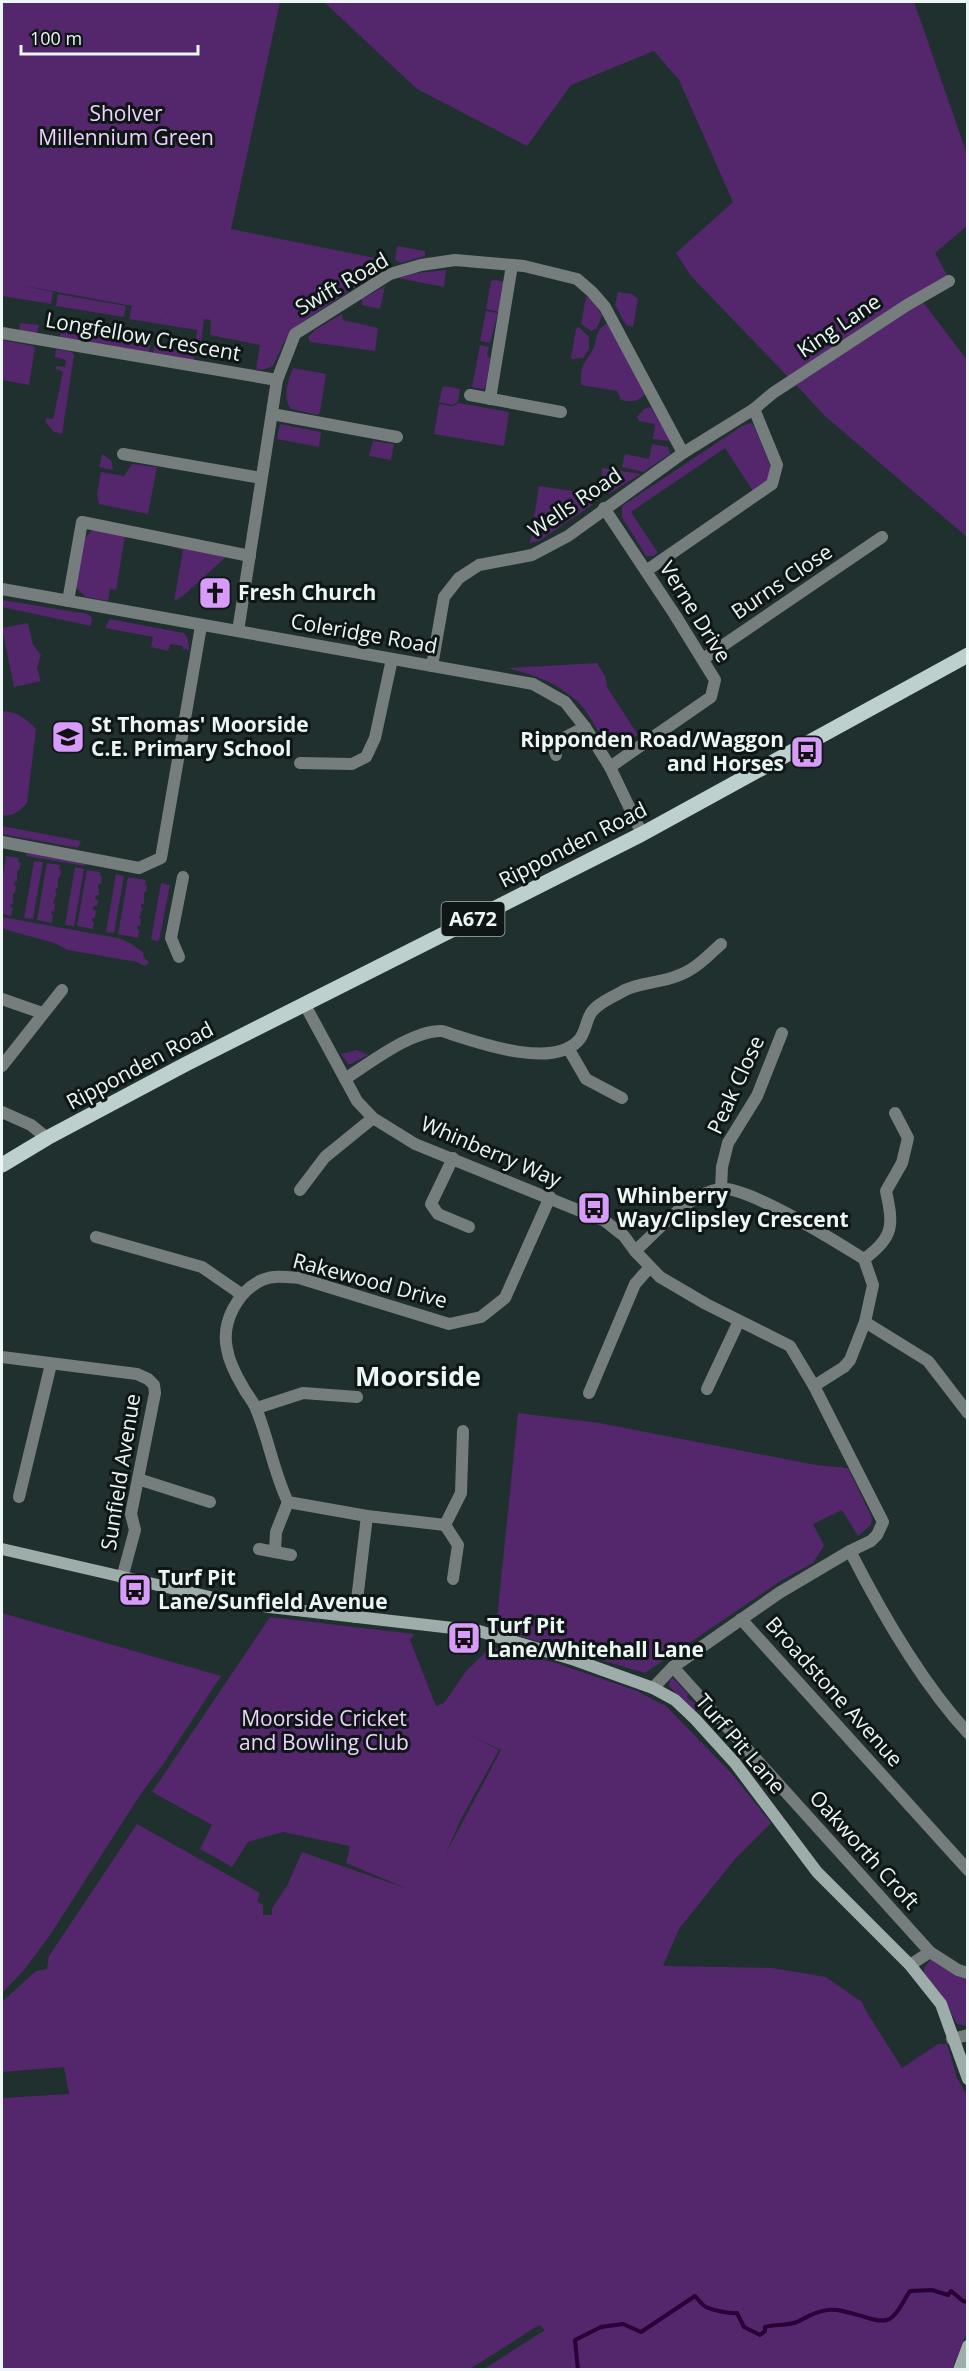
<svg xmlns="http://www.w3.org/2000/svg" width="969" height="2371" viewBox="0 0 969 2371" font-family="'Open Sans',sans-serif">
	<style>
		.green { fill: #54266b; fill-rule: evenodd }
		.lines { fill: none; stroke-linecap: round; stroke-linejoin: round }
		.stream { stroke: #260036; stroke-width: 4 }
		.street { stroke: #757e7d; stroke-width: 12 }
		.secondary { stroke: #9eacaa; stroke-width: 12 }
		.primary { stroke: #bdd0ce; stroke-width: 15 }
		.labels { text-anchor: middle; stroke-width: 6; stroke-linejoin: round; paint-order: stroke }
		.shield { fill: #0f1616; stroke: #aab4b2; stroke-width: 1.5 }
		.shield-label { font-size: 20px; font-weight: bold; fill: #ecf7f5 }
		.park-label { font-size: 21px; fill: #edd3fd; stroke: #0f1616 }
		.street-label { font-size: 21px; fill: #ecf7f5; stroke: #0f1616 }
		.poi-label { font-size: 21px; font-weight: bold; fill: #ecf7f5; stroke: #0f1616; text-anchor: start }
		.district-label { font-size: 27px; font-weight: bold; fill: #ecf7f5; stroke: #0f1616 }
	</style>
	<rect width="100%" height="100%" fill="#1f302f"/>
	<g class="green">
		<polygon points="2,2 280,2 231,229 375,258 374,275 302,322 284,342 273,366 262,370 256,369 260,345 210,335 211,320 204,319 200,350 194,349 197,330 129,319 132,306 170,313 20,285 53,292 51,304 2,296"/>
		<polygon points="324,2 914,2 967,154 967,226 935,253 948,277 790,379 691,276 676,253 733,202 679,80 654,51 571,85 527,146 417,89"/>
		<polygon points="397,246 425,251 425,256 401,263 395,260"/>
		<polygon points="446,270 444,287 398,278 416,273"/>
		<polygon points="495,280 505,282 499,312 486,309 491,281"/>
		<polygon points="385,286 380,309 362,305 362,299"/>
		<polygon points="618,292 632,294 638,299 633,327 626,325 615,305"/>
		<polygon points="58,294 126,306 124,317 56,306"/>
		<polygon points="586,296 592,299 602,315 597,328 591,331 581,324"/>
		<polygon points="922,301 967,360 967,537 826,417 796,385"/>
		<polygon points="486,311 498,313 490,343 480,341"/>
		<polygon points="342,314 343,320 378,328 375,351 310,342 308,337 315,330"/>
		<polygon points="20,323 39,325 37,333 19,330"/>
		<path d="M607,323L647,392C640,401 632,403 621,400L617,391L581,385C581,367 582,366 591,353C599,341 592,333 607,323Z"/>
		<polygon points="579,327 589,337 589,349 583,358 573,359 571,358 576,329"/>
		<polygon points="60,329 82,333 81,340 60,338"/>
		<polygon points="87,333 150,345 149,353 85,342"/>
		<polygon points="2,340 33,346 35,348 29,385 2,380"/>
		<polygon points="480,345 489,347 487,355 490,359 486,386 483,389 472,387"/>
		<polygon points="154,346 195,354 194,361 153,353"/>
		<polygon points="56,349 72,352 74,355 62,434 54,432 45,421 46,418 53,419 63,372 56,369 56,366 65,367 66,360 55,357"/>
		<path d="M293,368L326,374L320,412L318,415L291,409C282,399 288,380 293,368Z"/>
		<polygon points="445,386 460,389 458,402 452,405 439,402 442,388"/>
		<polygon points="459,403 509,412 504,446 434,434 439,404 452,406"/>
		<polygon points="651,407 670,439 669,441 653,439 655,424 639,421 637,417 644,409"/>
		<polygon points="751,423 754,426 771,467 767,481 753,491 725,448 631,512 658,553 653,556 646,556 622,517 622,506 742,426"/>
		<polygon points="280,424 321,432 319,447 277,439"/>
		<polygon points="373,441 394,444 391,460 369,456"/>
		<polygon points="652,444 668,447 670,454 643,472 622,467 625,454 649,459"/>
		<polygon points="102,454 111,460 113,470 99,467"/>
		<polygon points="132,464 157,467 148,514 99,504 97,494 101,472 124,476"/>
		<polygon points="602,468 641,474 608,494 601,481"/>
		<polygon points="539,486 586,493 592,500 592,505 539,541 530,543"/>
		<polygon points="96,530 125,536 116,590 110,589 108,601 86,597 76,588 83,541 91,531"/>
		<polygon points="176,544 229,554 183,596 174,601 183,550 172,547"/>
		<polygon points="2,600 88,614 92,618 91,626 2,607"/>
		<polygon points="110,619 184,633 188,639 189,650 183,649 183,646 170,644 168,651 151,647 153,637 105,628"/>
		<polygon points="28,623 33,645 41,655 37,668 41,681 14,687 2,628"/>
		<path d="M597,663L605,676L607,687L638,735C632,739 622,749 613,746C603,743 590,715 582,706C561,684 535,675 507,668Z"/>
		<path d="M2,711C17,712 25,718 36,729L27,803C20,811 13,817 2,815Z"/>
		<polygon points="2,826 81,841 78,848 2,834"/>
		<polygon points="26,853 86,863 85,866 26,856"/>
		<polygon points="6,856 19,858 18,862 21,863 19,870 17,870 17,881 15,881 14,885 16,886 15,893 13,893 13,904 11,904 10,907 13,908 11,916 2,914 2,882"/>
		<polygon points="34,861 43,862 33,919 24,918"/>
		<polygon points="47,863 60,865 59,869 61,870 60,877 58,877 58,888 56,888 55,892 57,893 53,903 55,904 54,911 52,911 51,914 53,915 52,923 37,920"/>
		<polygon points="75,867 84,869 74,926 65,925"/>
		<polygon points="87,870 100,872 100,876 102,877 101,884 98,884 99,895 96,895 95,899 98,900 97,906 94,906 93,910 96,911 95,918 92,918 92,921 94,922 93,929 77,926"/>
		<polygon points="116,874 124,876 114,933 106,932"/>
		<polygon points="128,877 146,880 145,885 147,885 146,892 144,892 144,904 141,904 141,908 143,908 139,918 141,919 140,926 137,926 137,929 139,930 138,938 118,934"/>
		<polygon points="161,883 170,885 159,941 151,940"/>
		<polygon points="2,917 118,938 130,943 144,953 143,956 149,963 145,966 137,962 68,950 54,943 4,929 2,927"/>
		<polygon points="357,1050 368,1055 351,1064 348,1064 341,1054"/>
		<polygon points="518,1413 599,1423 816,1465 848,1468 872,1518 871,1525 858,1536 842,1510 813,1524 824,1546 813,1563 782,1580 645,1673 496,1629"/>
		<polygon points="2,1613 221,1676 164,1763 142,1792 50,1935 25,1969 2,1993"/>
		<path d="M270,1617L414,1634L410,1640L436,1706L444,1703L466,1671L491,1647L556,1663L637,1691L666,1706L732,1774L771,1823L735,1859L679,1929L663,1966L772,1968L826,1977L862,2002L866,2011L902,2068L938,2044H947L957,2078L968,2097L967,2332L952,2369H484L545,2330L539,2325L470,2369H2V2098L69,2094L64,2067L2,2072V2002L36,1971L47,1969L49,1956L137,1824L260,1893L257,1901L263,1905V1915H272V1908L287,1886L302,1852L408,1889L346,1863L350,1846L283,1832L248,1842L232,1867L200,1849L212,1825L152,1792ZM467,1734L501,1750L446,1853L461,1819L499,1750Z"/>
		<polygon points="673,1678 688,1694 687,1698 695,1703 695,1713 669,1686 670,1680"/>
		<polygon points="931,1959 967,1975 967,2026 957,2024 942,1995 924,1974 924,1968"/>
	</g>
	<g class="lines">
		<path class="stream" d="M578,2370L575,2340L601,2327L623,2324L641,2332L695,2296C698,2299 702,2305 706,2307C712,2310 731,2314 737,2313L744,2327L760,2335L765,2331V2327C775,2324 786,2326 797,2322C807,2317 816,2311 828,2310C846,2307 873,2324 887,2320C897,2317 904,2299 910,2291L932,2290L948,2295L951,2291L963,2301L968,2302"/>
		<g class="street">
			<polyline points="2,333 277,380"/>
			<polyline points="470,395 561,412"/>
			<polyline points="490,399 512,265"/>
			<polyline points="272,414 397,437"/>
			<polyline points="123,454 261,478"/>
			<polyline points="604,508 675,615 715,680 711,697 610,767"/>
			<polyline points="646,571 772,484 777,465 754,409"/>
			<polyline points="2,589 533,684 565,702 585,727 610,767 642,834"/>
			<polyline points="68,601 82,522 250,556"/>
			<polyline points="238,631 277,380 295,334 390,274 421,265 455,260 524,266 577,279 592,292 605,307 683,453"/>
			<polyline points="703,659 882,537"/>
			<polyline points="432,666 444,597 459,578 479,565 532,555 568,536 683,453 754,409 773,393 907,305 949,281"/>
			<polyline points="556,755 552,744 585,727"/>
			<polyline points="300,763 352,764 366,757 375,738 392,659"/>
			<polyline points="2,842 139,868 161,858 201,626"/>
			<polyline points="179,957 171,938 183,877"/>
			<polyline points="2,999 42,1013"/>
			<polyline points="305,1005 357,1101 373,1118 415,1144 605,1221 624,1236 635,1251 660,1277 706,1304 790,1346 814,1386 883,1522 877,1535 871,1541 850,1551 779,1593 673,1667 653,1688"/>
			<polyline points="568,1048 586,1079 622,1098"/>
			<polyline points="2,1066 62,990"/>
			<path d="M345,1079C370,1063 412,1030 442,1031C474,1041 550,1070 578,1041C586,1033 585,1023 591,1013C597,1003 615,996 625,990C642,982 660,983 677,976C695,970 708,956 721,944"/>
			<polyline points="2,1112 31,1125 47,1138"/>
			<polyline points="453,1158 431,1204 438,1214 469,1227"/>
			<polyline points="721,1189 722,1167 728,1143 757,1096 782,1033"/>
			<polyline points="300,1190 325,1157 373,1118"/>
			<polyline points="96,1237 202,1267 241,1294"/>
			<path d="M635,1251C659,1230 687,1194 720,1189C747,1185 838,1243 864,1259L873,1285L865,1322L850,1360L844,1367L814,1386"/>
			<path d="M864,1259C895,1237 893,1224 886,1191L902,1163L908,1138L895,1113"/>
			<polyline points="865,1322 928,1361 968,1413"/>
			<polyline points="2,1357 137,1374 148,1379 154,1385 155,1393 131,1514 135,1530 122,1578"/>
			<polyline points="707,1389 739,1321"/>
			<polyline points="589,1393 635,1284 650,1267"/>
			<polyline points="257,1408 303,1393 357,1397"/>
			<polyline points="138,1479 210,1502"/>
			<polyline points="19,1497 51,1364"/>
			<path d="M445,1525L367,1516L288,1502C274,1473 269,1441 257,1411C254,1402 247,1395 243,1387C237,1377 229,1361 227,1349C221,1322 238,1291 262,1280C274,1275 287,1277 299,1278L449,1324L481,1317L505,1298L550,1197"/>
			<polyline points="445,1525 461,1493 463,1431"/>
			<polyline points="445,1525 458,1545 453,1579"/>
			<polyline points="259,1549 291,1555"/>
			<path d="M850,1551C881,1612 921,1682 968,1733"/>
			<polyline points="275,1552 276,1532 288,1502"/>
			<polyline points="355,1617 367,1516"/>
			<polyline points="741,1619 968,1870"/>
			<polyline points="673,1667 930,1952 910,1965"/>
			<polyline points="930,1952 958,1970 968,1973"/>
			<polyline points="952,2039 968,2035"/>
		</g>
		<g class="secondary">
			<polyline points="2,1549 214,1598 270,1607 479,1631 575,1660 653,1688 675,1700 695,1719 735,1763 817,1872 910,1965 941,2004 968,2079"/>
			<polyline points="959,2370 968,2346"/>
		</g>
		<polyline class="primary" points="2,1165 47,1138 186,1064 642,834 968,655"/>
	</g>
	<defs>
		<symbol id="church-square" viewBox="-11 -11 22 22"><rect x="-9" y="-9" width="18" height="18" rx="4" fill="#d79bf9" stroke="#0f1616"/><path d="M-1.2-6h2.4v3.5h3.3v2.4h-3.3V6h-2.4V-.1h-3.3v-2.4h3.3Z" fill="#111"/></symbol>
		<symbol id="school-square" viewBox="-11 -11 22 22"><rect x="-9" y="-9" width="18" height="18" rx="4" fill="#d79bf9" stroke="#0f1616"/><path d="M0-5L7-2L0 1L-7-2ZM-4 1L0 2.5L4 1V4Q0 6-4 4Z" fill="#111"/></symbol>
		<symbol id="bus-square" viewBox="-11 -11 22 22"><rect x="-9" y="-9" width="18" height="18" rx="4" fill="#d79bf9" stroke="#0f1616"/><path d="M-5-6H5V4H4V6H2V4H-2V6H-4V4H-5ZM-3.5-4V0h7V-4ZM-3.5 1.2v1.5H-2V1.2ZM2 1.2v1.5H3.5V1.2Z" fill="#111"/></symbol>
	</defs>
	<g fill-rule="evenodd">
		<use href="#church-square" x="196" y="574" width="38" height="38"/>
		<use href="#school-square" x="49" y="718" width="38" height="38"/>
		<use href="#bus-square" x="788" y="733" width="38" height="38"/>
		<use href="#bus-square" x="575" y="1189" width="38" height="38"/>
		<use href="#bus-square" x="116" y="1571" width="38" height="38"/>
		<use href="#bus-square" x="445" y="1619" width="38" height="38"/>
	</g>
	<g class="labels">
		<rect class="shield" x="441.5" y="902" width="63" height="34" rx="4.5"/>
		<g class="shield-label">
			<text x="473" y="926">A672</text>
		</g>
		<g class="park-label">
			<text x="126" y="121">Sholver<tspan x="126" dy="24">Millennium Green</tspan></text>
			<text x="324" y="1726">Moorside Cricket<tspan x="324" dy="24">and Bowling Club</tspan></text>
		</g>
		<g class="street-label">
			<text transform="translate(342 284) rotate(-30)" y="7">Swift Road</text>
			<text transform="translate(839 326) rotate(-34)" y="7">King Lane</text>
			<text transform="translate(143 337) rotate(10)" y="7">Longfellow Crescent</text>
			<text transform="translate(575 503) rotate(-34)" y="7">Wells Road</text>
			<text transform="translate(782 582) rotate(-34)" y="7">Burns Close</text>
			<text transform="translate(695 612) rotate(58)" y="7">Verne Drive</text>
			<text transform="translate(364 634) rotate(10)" y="7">Coleridge Road</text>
			<text transform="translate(573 845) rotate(-27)" y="7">Ripponden Road</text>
			<text transform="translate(140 1066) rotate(-28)" y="7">Ripponden Road</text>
			<text transform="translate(736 1085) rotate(-65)" y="7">Peak Close</text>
			<text transform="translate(491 1152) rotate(23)" y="7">Whinberry Way</text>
			<text transform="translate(370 1281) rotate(15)" y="7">Rakewood Drive</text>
			<text transform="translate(121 1472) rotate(-81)" y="7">Sunfield Avenue</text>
			<text transform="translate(834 1692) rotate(48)" y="7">Broadstone Avenue</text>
			<text transform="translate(740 1744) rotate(49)" y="7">Turf Pit Lane</text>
			<text transform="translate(864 1850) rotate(48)" y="7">Oakworth Croft</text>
		</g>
		<g class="poi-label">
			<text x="238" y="600">Fresh Church</text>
			<text x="91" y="732">St Thomas' Moorside<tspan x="91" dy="24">C.E. Primary School</tspan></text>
			<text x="784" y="747" text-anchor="end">Ripponden Road/Waggon<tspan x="784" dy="24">and Horses</tspan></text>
			<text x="617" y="1203">Whinberry<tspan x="617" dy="24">Way/Clipsley Crescent</tspan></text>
			<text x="158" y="1585">Turf Pit<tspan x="158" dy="24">Lane/Sunfield Avenue</tspan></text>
			<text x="487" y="1633">Turf Pit<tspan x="487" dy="24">Lane/Whitehall Lane</tspan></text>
		</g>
		<g class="district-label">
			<text x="418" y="1386">Moorside</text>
		</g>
	</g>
	<rect width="969" height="2371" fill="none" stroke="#ecf7f5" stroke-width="6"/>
	<path d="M21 45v9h177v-9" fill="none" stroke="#ecf7f5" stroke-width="3"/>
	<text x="30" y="45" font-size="18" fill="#ecf7f5" stroke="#0f1616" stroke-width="4.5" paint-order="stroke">100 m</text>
</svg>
